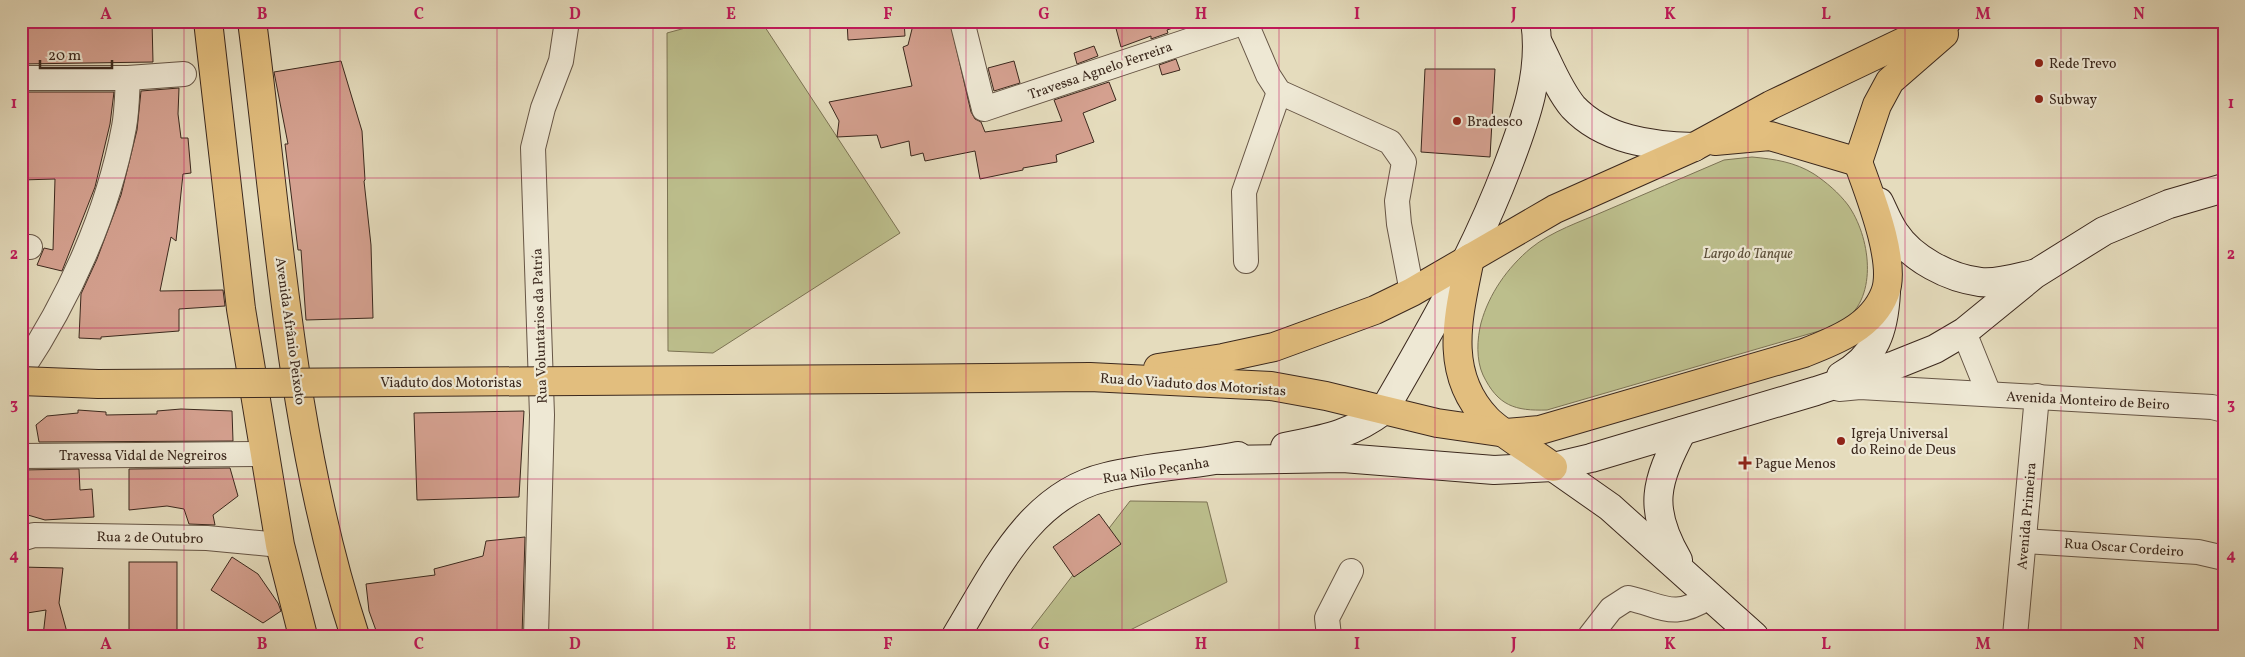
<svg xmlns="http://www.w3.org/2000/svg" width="2245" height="657" viewBox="0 0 2245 657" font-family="Vollkorn,serif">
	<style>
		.green { fill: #bcbe8c; stroke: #7c7354 }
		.building { fill: #d4a08f; stroke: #3b281d }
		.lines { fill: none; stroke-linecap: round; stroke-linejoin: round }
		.street-casing { stroke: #665545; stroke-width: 26 }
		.secondary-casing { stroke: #3b281d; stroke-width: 30 }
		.primary-casing { stroke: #3b281d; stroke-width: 30 }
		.street { stroke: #eee8d4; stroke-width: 24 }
		.secondary { stroke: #eee8d4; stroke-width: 28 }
		.primary { stroke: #e2be7e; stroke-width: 28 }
		.primary-bridge-casing { stroke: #3b281d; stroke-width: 30; stroke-linecap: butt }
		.primary-bridge { stroke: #e2be7e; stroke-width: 28 }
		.grid { fill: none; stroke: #c2185b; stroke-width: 1; stroke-opacity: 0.55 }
		.poi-dot { fill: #8f2418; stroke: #eee8d4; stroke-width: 2 }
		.labels { text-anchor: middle; stroke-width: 4.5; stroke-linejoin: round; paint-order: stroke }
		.poi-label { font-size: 14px; fill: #3b281d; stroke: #eee8d4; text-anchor: start }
		.street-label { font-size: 14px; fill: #3b281d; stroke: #eee8d4 }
		.park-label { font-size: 14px; font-style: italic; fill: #5b4e39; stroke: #eee8d4 }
		.neatline { fill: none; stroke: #c2185b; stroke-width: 2 }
		.grid-label { font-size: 16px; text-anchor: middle; font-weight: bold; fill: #c2185b }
	</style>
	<rect width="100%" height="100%" fill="#e5dcbd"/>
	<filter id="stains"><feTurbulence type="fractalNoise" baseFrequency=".004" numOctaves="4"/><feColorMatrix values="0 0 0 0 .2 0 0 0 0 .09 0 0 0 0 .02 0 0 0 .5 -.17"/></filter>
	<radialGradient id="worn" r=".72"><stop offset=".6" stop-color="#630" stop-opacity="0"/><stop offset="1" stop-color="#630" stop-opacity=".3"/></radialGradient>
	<g class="green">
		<polygon points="698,21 761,21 900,233 713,353 668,351 667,33 689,27"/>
		<path d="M1752,157C1774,159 1795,162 1814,174C1826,182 1839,193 1848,205C1870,236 1879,296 1844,321C1837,325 1827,328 1819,331L1547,410C1515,411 1498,406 1483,375C1476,360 1477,339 1481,323C1489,294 1507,268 1531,248C1552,231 1580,222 1605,211C1645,194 1684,177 1724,160Z"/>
		<polygon points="1130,501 1207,502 1227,582 1118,636 1026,636"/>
	</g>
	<g class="building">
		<polygon points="21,21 152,21 153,62 21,64"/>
		<polygon points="847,21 904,21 905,36 848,40"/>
		<polygon points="914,21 950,21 971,112 975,119 981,122 985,132 1062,121 1054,100 1109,82 1116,100 1083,113 1094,142 1056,155 1057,162 1023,168 1023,170 980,179 975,151 925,161 923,153 911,156 909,141 881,148 877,135 837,137 839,121 829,102 912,86 903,47 908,45"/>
		<polygon points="1114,21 1185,21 1185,24 1167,30 1168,33 1151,39 1151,36 1121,47"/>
		<polygon points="1094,46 1098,56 1077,64 1074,53"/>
		<polygon points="1176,59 1180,70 1162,75 1159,65"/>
		<polygon points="341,61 362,131 365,180 364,181 371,245 373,318 306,320 301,250 298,250 285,144 288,144 274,72"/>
		<polygon points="1014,61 1020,83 994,91 988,68"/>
		<polygon points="1425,69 1495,69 1490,157 1421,152"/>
		<polygon points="179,88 178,114 181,138 188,138 191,173 183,174 176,241 171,237 160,291 223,290 225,306 179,309 179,331 101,337 101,339 79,338 81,294 97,259 121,195 137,130 141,91"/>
		<polygon points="21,92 114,92 110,124 95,187 62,271 37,265 44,248 53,250 55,179 21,180"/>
		<polygon points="181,409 232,411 233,441 39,442 36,425 47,416 78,413 78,410 106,412 106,415 157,414 157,411"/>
		<polygon points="524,411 519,497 417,500 414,413"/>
		<polygon points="230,468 238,496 213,515 215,525 189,524 184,509 167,506 129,510 129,469"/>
		<polygon points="79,469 80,490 92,489 94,517 45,520 21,513 21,470"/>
		<polygon points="1099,514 1121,544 1074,577 1053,547"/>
		<polygon points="525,537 522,636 378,636 369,611 366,584 435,575 434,569 483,556 486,541"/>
		<polygon points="232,557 258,574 278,603 281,611 263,623 211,590"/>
		<rect x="129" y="562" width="48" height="74"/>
		<polygon points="21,567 63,568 59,603 68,636 43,636 46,610 21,614"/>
	</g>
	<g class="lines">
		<defs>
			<g id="street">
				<polyline points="964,21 963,25 984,109 1245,22"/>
				<polyline points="1245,21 1268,75 1279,92 1390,142 1404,162 1397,201 1399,224 1412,292"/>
				<polyline points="21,78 128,78 184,74"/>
				<polyline points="21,247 30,247"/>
				<polyline points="1246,261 1244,192 1279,92"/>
				<polyline points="1964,332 1989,394"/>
				<path d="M21,371C69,299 108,213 124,127C127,111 127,94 128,78"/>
				<polyline points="1839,389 1860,387 2212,407 2224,410"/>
				<polyline points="21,456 265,454"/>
				<polyline points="21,539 34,535 207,538 280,545"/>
				<polyline points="2024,541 2198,552 2224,558"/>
				<polyline points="536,636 542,415 533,148 543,108 561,61 567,21"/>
				<polyline points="1329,636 1327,618 1351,571"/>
				<path d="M1590,636L1611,609L1628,598C1664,606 1673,620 1709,597"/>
				<polyline points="2015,636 2037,396"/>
			</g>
			<g id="secondary">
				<path d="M1538,43C1549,64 1558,89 1573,107C1604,140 1652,146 1694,147"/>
				<path d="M1879,202C1884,212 1888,223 1895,233C1912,259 1949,278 1980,282C1997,284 2016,278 2033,274"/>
				<path d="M1841,376C1876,356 1884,331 1886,292"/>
				<path d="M1285,447C1324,439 1351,435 1384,410C1430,331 1474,254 1507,168C1525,121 1543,72 1535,21"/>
				<polyline points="1221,460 1343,458 1494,470 1553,467 1591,458 1816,391 1895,365 1935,349 1964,332 2035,274 2104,231 2169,204 2224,188"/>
				<polyline points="1553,467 1610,507 1754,636"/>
				<path d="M1678,560C1647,507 1656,482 1682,431"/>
				<path d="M956,636C994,574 1029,495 1106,477C1149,466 1195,465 1238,456"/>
			</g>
			<g id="primary">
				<polyline points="208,21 241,309 280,545 303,636"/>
				<path d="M252,21C279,227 290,438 355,636"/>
				<polyline points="1715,141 1770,136 1858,162"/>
				<polyline points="1858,162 1877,105 1890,81 1944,34"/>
				<path d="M1470,258C1459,314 1442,372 1487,419C1503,435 1533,452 1553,467"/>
				<polyline points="1158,368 1223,358 1274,347 1375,310 1412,292 1555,209 1694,147 1771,105 1947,21"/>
				<path d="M881,379L1090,377L1271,386L1326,396L1437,423L1506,433L1540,430L1804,353C1835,341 1872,327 1885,293C1897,262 1869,193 1858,162"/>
			</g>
		</defs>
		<use href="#street" class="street-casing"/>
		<use href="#secondary" class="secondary-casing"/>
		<use href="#primary" class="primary-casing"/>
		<use href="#street" class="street"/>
		<use href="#secondary" class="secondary"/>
		<use href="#primary" class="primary"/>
		<defs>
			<polyline id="primary-bridge" points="21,381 98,384 881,379"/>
		</defs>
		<use href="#primary-bridge" class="primary-bridge-casing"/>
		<use href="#primary-bridge" class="primary-bridge"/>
	</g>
	<path class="grid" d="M184,21V636M340,21V636M497,21V636M653,21V636M810,21V636M966,21V636M1122,21V636M1279,21V636M1435,21V636M1592,21V636M1748,21V636M1905,21V636M2061,21V636M21,178H2224M21,328H2224M21,479H2224"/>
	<g class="poi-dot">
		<circle cx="2039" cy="63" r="5"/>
		<circle cx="2039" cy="99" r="5"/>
		<circle cx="1457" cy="121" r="5"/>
		<circle cx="1841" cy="441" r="5"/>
		<path d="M1742.5 455.5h5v5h5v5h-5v5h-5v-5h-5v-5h5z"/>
	</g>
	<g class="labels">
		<g class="poi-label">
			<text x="2049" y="68">Rede Trevo</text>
			<text x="2049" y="104">Subway</text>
			<text x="1467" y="126">Bradesco</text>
			<text x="1851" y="438">Igreja Universal<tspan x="1851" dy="16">do Reino de Deus</tspan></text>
			<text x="1755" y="468">Pague Menos</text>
		</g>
		<g class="street-label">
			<text transform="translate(1100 70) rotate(-19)" y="5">Travessa Agnelo Ferreira</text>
			<text transform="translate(539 326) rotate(-92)" y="5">Rua Voluntarios da Patría</text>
			<text transform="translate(291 331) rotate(82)" y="5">Avenida Afrânio Peixoto</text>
			<text x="451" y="387">Viaduto dos Motoristas</text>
			<text transform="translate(1193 384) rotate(4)" y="5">Rua do Viaduto dos Motoristas</text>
			<text transform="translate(2088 400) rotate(3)" y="5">Avenida Monteiro de Beiro</text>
			<text x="143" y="460">Travessa Vidal de Negreiros</text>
			<text transform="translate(1156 470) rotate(-9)" y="5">Rua Nilo Peçanha</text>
			<text transform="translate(2026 516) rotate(-85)" y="5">Avenida Primeira</text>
			<text transform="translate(150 537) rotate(1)" y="5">Rua 2 de Outubro</text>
			<text transform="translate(2124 547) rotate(4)" y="5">Rua Oscar Cordeiro</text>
		</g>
		<g class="park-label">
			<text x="1748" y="258">Largo do Tanque</text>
		</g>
	</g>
	<rect width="2245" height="657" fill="none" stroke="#e5dcbd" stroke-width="55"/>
	<path d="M40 60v8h72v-8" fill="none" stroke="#3b281d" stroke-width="2.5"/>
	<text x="48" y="60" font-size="15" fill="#3b281d" stroke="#eee8d4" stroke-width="4" paint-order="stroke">20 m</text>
	<rect x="28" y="28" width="2190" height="602" class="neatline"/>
	<g class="grid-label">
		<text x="106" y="19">A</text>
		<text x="262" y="19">B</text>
		<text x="419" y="19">C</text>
		<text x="575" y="19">D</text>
		<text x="731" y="19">E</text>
		<text x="888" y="19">F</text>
		<text x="1044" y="19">G</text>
		<text x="1201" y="19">H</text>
		<text x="1357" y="19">I</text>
		<text x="1514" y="19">J</text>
		<text x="1670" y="19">K</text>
		<text x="1826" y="19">L</text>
		<text x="1983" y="19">M</text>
		<text x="2139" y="19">N</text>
		<text x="14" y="108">1</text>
		<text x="2231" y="108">1</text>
		<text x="14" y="259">2</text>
		<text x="2231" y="259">2</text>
		<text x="14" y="409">3</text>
		<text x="2231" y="409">3</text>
		<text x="14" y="560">4</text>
		<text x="2231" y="560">4</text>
		<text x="106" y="649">A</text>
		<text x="262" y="649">B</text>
		<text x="419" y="649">C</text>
		<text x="575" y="649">D</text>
		<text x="731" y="649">E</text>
		<text x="888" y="649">F</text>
		<text x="1044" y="649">G</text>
		<text x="1201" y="649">H</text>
		<text x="1357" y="649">I</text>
		<text x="1514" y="649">J</text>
		<text x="1670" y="649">K</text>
		<text x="1826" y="649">L</text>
		<text x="1983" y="649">M</text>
		<text x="2139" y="649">N</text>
	</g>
	<rect width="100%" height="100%" filter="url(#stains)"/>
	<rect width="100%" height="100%" fill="url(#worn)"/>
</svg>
